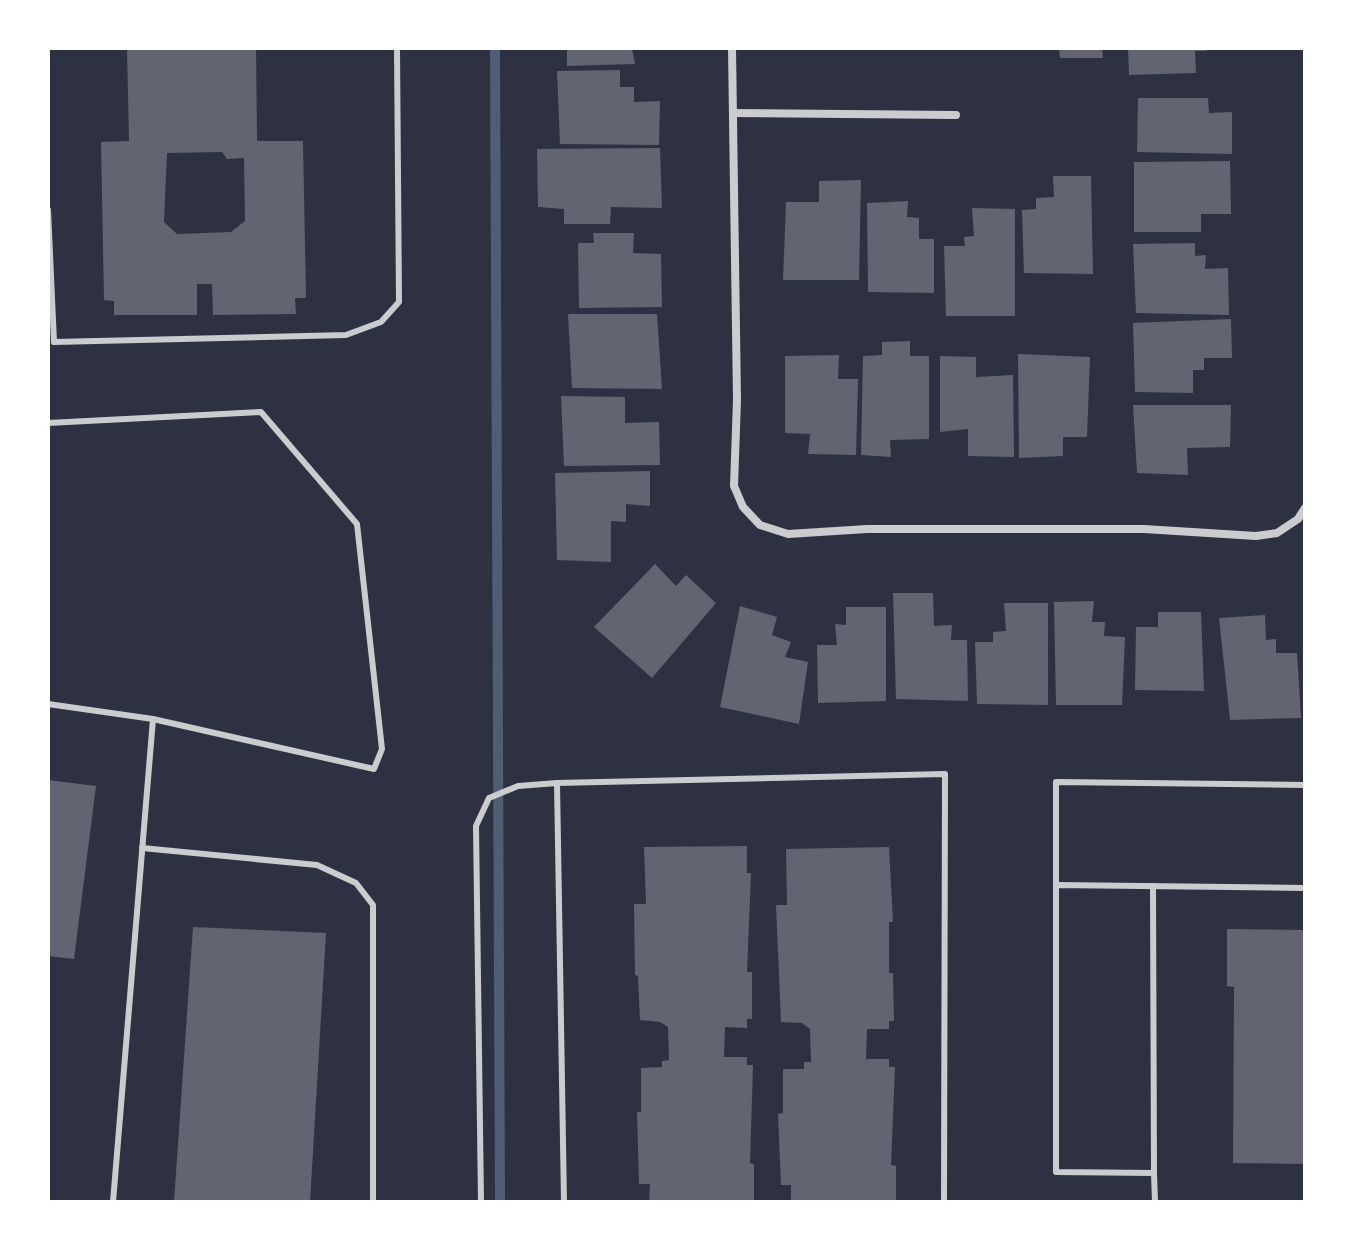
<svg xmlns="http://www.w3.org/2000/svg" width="1353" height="1250" viewBox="0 0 1353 1250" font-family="'Varela Round',sans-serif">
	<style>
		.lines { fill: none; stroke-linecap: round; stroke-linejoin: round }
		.stream { stroke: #4f5d75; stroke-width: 10 }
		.building { fill: #626471; fill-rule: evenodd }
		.service { stroke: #caccd0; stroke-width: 6 }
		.minor { stroke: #caccd0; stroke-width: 8 }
	</style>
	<rect width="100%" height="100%" fill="#2d3142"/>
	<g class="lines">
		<polyline class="stream" points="495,48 500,1202"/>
	</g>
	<g class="building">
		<path d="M127,48H256L257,141H303L306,298H295L296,314L213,315L212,284H197V315H114V301L104,300L101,142L129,141ZM222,152L227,159L244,158L245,221L231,232L177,234L164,222L167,153Z"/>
		<polygon points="567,48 632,48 635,64 567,66"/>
		<polygon points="1059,48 1102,48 1103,58 1060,58"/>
		<polygon points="1128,48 1207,48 1207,51 1195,51 1196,73 1129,75"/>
		<polygon points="620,70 620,87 634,87 634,102 660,101 659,145 560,144 557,71"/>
		<polygon points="1138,98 1208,98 1209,113 1232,112 1232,154 1137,152"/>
		<polygon points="660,148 662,208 611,207 610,224 564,224 564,209 538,207 537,149"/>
		<polygon points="1230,161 1231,214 1201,214 1201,232 1134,232 1134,162"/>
		<polygon points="1053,176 1091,176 1093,274 1024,273 1022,210 1036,209 1036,198 1054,197"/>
		<polygon points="861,180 859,280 783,280 786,202 819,202 819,181"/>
		<polygon points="908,201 907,217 919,218 919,239 934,239 934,293 868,292 867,203"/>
		<polygon points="972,208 1015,209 1015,316 946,316 944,246 965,246 964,237 974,236"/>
		<polygon points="593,233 634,233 633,253 661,254 662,307 579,308 578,243 594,243"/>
		<polygon points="1195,243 1195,256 1206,255 1205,269 1228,268 1229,315 1136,313 1133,244"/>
		<polygon points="568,314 657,314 662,389 572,388"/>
		<polygon points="1231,319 1232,358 1204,358 1204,370 1193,370 1193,393 1135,392 1133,323"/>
		<polygon points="910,341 910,356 929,356 929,439 890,440 891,457 861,455 863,356 882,355 882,342"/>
		<polygon points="1018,354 1090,357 1087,437 1063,437 1063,456 1019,458"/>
		<polygon points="839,355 838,379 858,379 856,455 808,454 810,434 785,433 785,356"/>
		<polygon points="940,356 976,357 976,377 1013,375 1014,457 968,456 968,429 940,432"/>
		<polygon points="561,396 625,397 625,423 659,422 660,465 564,466"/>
		<polygon points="1133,405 1231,405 1230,447 1187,448 1188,475 1137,473"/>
		<polygon points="650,471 650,506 626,504 626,522 611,521 611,562 557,560 555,473"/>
		<polygon points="655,564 676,586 686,575 716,603 652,678 594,627"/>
		<polygon points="893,593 933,593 934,626 952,625 951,640 967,640 968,701 896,699"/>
		<polygon points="1094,601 1092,622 1105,622 1104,636 1125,637 1122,705 1056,705 1054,602"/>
		<polygon points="1004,603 1048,603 1048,705 977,704 975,642 993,642 993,632 1006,631"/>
		<polygon points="740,606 777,617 772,635 791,642 785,657 808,662 799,724 720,707"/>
		<polygon points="846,607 886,607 886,701 818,703 817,645 837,645 835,624 846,625"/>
		<polygon points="1158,612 1201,612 1204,691 1135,690 1136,627 1158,627"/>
		<polygon points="1265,615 1266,640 1276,639 1276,653 1297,653 1301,718 1230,720 1219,618"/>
		<polygon points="48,780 96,786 74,959 48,956"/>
		<polygon points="747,846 747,873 751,873 747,972 752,972 752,1019 747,1019 747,1028 725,1027 724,1057 747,1057 747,1065 753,1065 750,1163 754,1164 754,1202 649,1202 650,1184 639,1184 637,1112 641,1112 641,1068 662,1067 662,1061 669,1060 668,1027 660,1022 640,1020 638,976 635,975 634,904 646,904 644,847"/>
		<polygon points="889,847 893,922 889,922 889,973 893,973 894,1021 889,1021 889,1029 867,1029 866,1059 889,1059 889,1067 895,1067 891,1165 896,1166 896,1202 791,1202 791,1185 781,1185 778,1114 783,1113 783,1069 804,1069 804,1062 811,1062 810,1029 802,1023 781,1022 776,905 787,905 786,849"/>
		<polygon points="193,927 326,933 310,1202 174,1202"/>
		<polygon points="1227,929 1305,930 1305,1164 1233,1163 1234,987 1227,986"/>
	</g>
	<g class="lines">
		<g class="service">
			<polyline points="48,210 54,342 346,335 381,322 399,302 397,48"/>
			<polyline points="48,423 261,412 357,524 382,749 374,769 153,719"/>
			<polyline points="48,704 153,719 113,1202"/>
			<polyline points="557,783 564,1202"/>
			<polyline points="142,848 317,865 356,883 373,905 373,1202"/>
			<polyline points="1056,885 1056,782 1305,785"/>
			<polyline points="1153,886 1154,1173"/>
			<polyline points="481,1202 476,826 489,798 518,786 557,783 945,774 944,1202"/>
			<polyline points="1155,1202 1154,1173 1056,1172 1056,885 1305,888"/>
		</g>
		<g class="minor">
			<polyline points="732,48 737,400 734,486 743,507 760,525 788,534 867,529 1144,529 1256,536 1277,533 1298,519 1305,508"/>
			<polyline points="733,113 956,115"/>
		</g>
	</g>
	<rect width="1353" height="1250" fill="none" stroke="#ffffff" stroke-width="100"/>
</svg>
